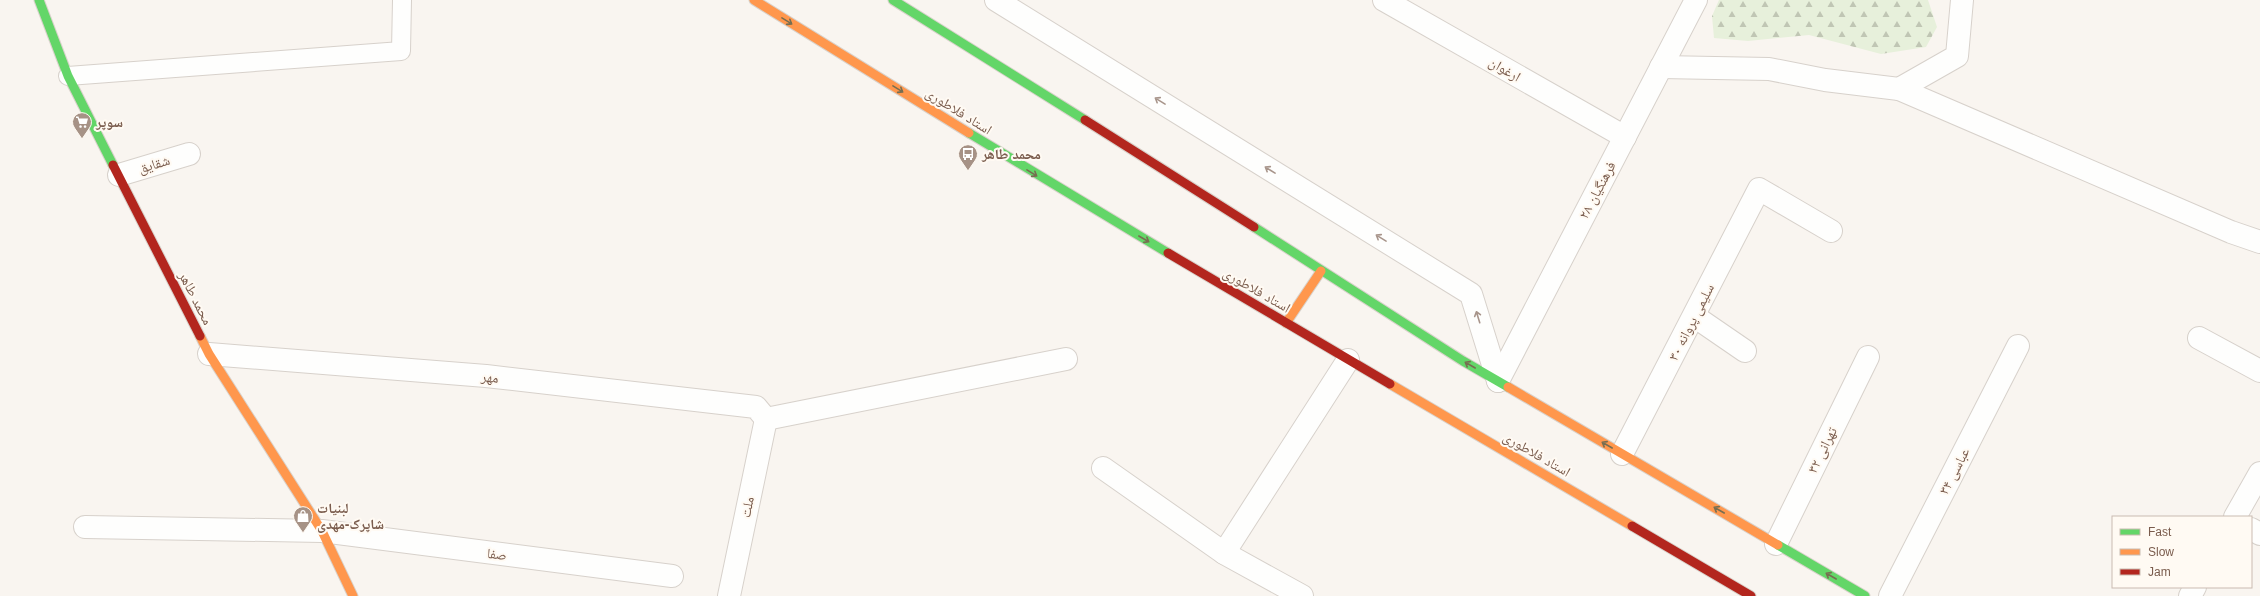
<svg xmlns="http://www.w3.org/2000/svg" width="2260" height="596" viewBox="0 0 2260 596" font-family="Arial,'Noto Naskh Arabic',sans-serif">
	<style>
		.forest { fill: url(#forest-firs) }
		.lines { fill: none; stroke-linecap: round; stroke-linejoin: round }
		.lane-casing { stroke: #d7d1cb; stroke-width: 20 }
		.street-casing { stroke: #d7d1cb; stroke-width: 24 }
		.fast-casing { stroke: #d9d2cb; stroke-width: 11 }
		.slow-casing { stroke: #d9d2cb; stroke-width: 11 }
		.jam-casing { stroke: #d9d2cb; stroke-width: 11 }
		.lane { stroke: #fefefd; stroke-width: 18 }
		.street { stroke: #fefefd; stroke-width: 22 }
		.fast { stroke: #63d668; stroke-width: 9 }
		.slow { stroke: #ff974d; stroke-width: 9 }
		.jam { stroke: #b3261e; stroke-width: 9 }
		.oneway { stroke: #776e51 }
		.oneway2 { stroke: #a8958b }
		.labels { text-anchor: middle; stroke-width: 4; stroke-linejoin: round; paint-order: stroke }
		.street-label { font-size: 14px; fill: #7a5c4d; stroke: #fffaf3 }
		.poi-label { font-size: 14px; font-weight: bold; fill: #7a5c4d; stroke: #fffaf3; text-anchor: start }
	</style>
	<defs>
		<pattern id="forest-firs" width="22" height="20" patternUnits="userSpaceOnUse"><rect width="22" height="20" fill="#e7f0db"/><path d="M5 1l3.5 6h-7zM16 11l3.5 6h-7z" fill="#c0c6b4"/></pattern>
	</defs>
	<rect width="100%" height="100%" fill="#f9f5f0"/>
	<polygon class="forest" points="1719,0 1928,0 1937,27 1926,47 1881,54 1809,35 1748,41 1714,38 1712,16"/>
	<g class="lines">
		<defs>
			<polyline id="lane" points="68,76 401,51 402,0"/>
			<g id="street">
				<polyline points="996,0 1471,294 1498,381"/>
				<polyline points="1384,0 1625,137"/>
				<polyline points="1661,67 1769,69 1825,80 1899,89 1957,56 1962,0"/>
				<polyline points="1899,89 2231,232 2260,242"/>
				<polyline points="119,175 189,154"/>
				<polyline points="1694,316 1745,351"/>
				<polyline points="2199,338 2260,371"/>
				<polyline points="209,354 486,376 756,407 766,419"/>
				<polyline points="1498,381 1696,0"/>
				<polyline points="766,419 1066,359"/>
				<polyline points="1622,454 1759,189 1831,231"/>
				<polyline points="1103,468 1224,553 1302,596"/>
				<polyline points="2235,517 2260,473"/>
				<polyline points="85,527 322,531 672,576"/>
				<polyline points="2251,529 2260,534"/>
				<polyline points="1776,544 1868,357"/>
				<polyline points="1224,553 1348,360"/>
				<polyline points="729,596 766,419"/>
				<polyline points="1890,596 2018,346"/>
				<polyline points="2190,596 2195,587"/>
			</g>
			<g id="fast">
				<polyline points="39,0 68,76 113,165"/>
				<polyline points="893,0 1085,120"/>
				<polyline points="969,133 1168,253"/>
				<polyline points="1254,227 1463,361 1508,387"/>
				<polyline points="1778,545 1865,596"/>
			</g>
			<g id="slow">
				<polyline points="754,0 969,133"/>
				<polyline points="1286,323 1321,271"/>
				<polyline points="200,336 209,354 322,531 353,596"/>
				<polyline points="1390,384 1632,526"/>
				<polyline points="1508,387 1778,545"/>
			</g>
			<g id="jam">
				<polyline points="1085,120 1254,227"/>
				<polyline points="113,165 200,336"/>
				<polyline points="1168,253 1390,384"/>
				<polyline points="1632,526 1751,596"/>
			</g>
		</defs>
		<use href="#lane" class="lane-casing"/>
		<use href="#street" class="street-casing"/>
		<use href="#fast" class="fast-casing"/>
		<use href="#slow" class="slow-casing"/>
		<use href="#jam" class="jam-casing"/>
		<use href="#lane" class="lane"/>
		<use href="#street" class="street"/>
		<use href="#fast" class="fast"/>
		<use href="#slow" class="slow"/>
		<use href="#jam" class="jam"/>
	</g>
	<defs><path id="oneway-shaft" d="M-6 0H5M1.5-3L5.5 0L1.5 3" fill="none" stroke-width="1.6" stroke-linecap="round" stroke-linejoin="round"/></defs>
	<g class="oneway">
		<use href="#oneway-shaft" transform="translate(787 21) rotate(32)"/>
		<use href="#oneway-shaft" transform="translate(898 89) rotate(32)"/>
		<use href="#oneway-shaft" transform="translate(1032 173) rotate(32)"/>
		<use href="#oneway-shaft" transform="translate(1144 239) rotate(30)"/>
		<use href="#oneway-shaft" transform="translate(1470 365) rotate(-150)"/>
		<use href="#oneway-shaft" transform="translate(1607 445) rotate(-150)"/>
		<use href="#oneway-shaft" transform="translate(1719 510) rotate(-150)"/>
		<use href="#oneway-shaft" transform="translate(1831 576) rotate(-150)"/>
	</g>
	<g class="oneway2">
		<use href="#oneway-shaft" transform="translate(1160 101) rotate(-148)"/>
		<use href="#oneway-shaft" transform="translate(1270 170) rotate(-148)"/>
		<use href="#oneway-shaft" transform="translate(1381 238) rotate(-148)"/>
		<use href="#oneway-shaft" transform="translate(1478 317) rotate(-107)"/>
	</g>
	<defs>
		<symbol id="supermarket-pin" viewBox="-11 -11 22 30"><path d="M0 17L-7.5 6A9.5 9.5 0 1 1 7.5 6Z" fill="#a69286" stroke="#fffaf3"/><path d="M-6-5.5h2.5l.6 2H6L4.5 2H-2.5L-4.4-4H-6ZM-1.5 3.2a1.3 1.3 0 1 0 .1 0ZM3 3.2a1.3 1.3 0 1 0 .1 0Z" fill="#fff"/></symbol>
		<symbol id="bus-pin" viewBox="-11 -11 22 30"><path d="M0 17L-7.5 6A9.5 9.5 0 1 1 7.5 6Z" fill="#a69286" stroke="#fffaf3"/><path d="M-5-6H5V4H4V6H2V4H-2V6H-4V4H-5ZM-3.5-4V0h7V-4ZM-3.5 1.2v1.5H-2V1.2ZM2 1.2v1.5H3.5V1.2Z" fill="#fff"/></symbol>
		<symbol id="shop-pin" viewBox="-11 -11 22 30"><path d="M0 17L-7.5 6A9.5 9.5 0 1 1 7.5 6Z" fill="#a69286" stroke="#fffaf3"/><path d="M-5-2.5h2.3a2.7 3.5 0 0 1 5.4 0H5L5.5 6h-11ZM-1.5-2.5h3a1.5 2.3 0 0 0-3 0Z" fill="#fff"/></symbol>
	</defs>
	<g fill-rule="evenodd">
		<use href="#supermarket-pin" x="71" y="111" width="22" height="30"/>
		<use href="#bus-pin" x="957" y="143" width="22" height="30"/>
		<use href="#shop-pin" x="292" y="505" width="22" height="30"/>
	</g>
	<g class="labels">
		<g class="street-label">
			<text transform="translate(1505 69) rotate(30)" y="5">ارغوان</text>
			<text transform="translate(959 111) rotate(32)" y="5">استاد فلاطوری</text>
			<text transform="translate(154 164) rotate(-17)" y="5">شقایق</text>
			<text transform="translate(1597 190) rotate(-62)" y="5">فرهنگیان ۲۸</text>
			<text transform="translate(1257 290) rotate(30)" y="5">استاد فلاطوری</text>
			<text transform="translate(196 298) rotate(63)" y="5">محمد طاهر</text>
			<text transform="translate(1691 322) rotate(-63)" y="5">سلیمی پروانه ۳۰</text>
			<text transform="translate(490 377) rotate(6)" y="5">مهر</text>
			<text transform="translate(1822 450) rotate(-64)" y="5">تهرانی ۳۲</text>
			<text transform="translate(1537 454) rotate(30)" y="5">استاد فلاطوری</text>
			<text transform="translate(1954 471) rotate(-63)" y="5">عباسی ۳۴</text>
			<text transform="translate(747 507) rotate(-78)" y="5">ملت</text>
			<text transform="translate(497 554) rotate(7)" y="5">صفا</text>
		</g>
		<g class="poi-label">
			<text x="96" y="127">سوپر</text>
			<text x="982" y="159">محمد طاهر</text>
			<text x="317" y="513">لبنیات<tspan x="317" dy="16">شاپرک-مهدی</tspan></text>
		</g>
	</g>
	<rect x="2112" y="516" width="140" height="72" fill="#fffaf3" stroke="#cabbb1"/>
	<rect x="2120" y="529" width="20" height="6" fill="#63d668" stroke="#cabbb1"/>
	<text x="2148" y="536" font-size="12" fill="#7a5c4d">Fast</text>
	<rect x="2120" y="549" width="20" height="6" fill="#ff974d" stroke="#cabbb1"/>
	<text x="2148" y="556" font-size="12" fill="#7a5c4d">Slow</text>
	<rect x="2120" y="569" width="20" height="6" fill="#b3261e" stroke="#cabbb1"/>
	<text x="2148" y="576" font-size="12" fill="#7a5c4d">Jam</text>
</svg>
